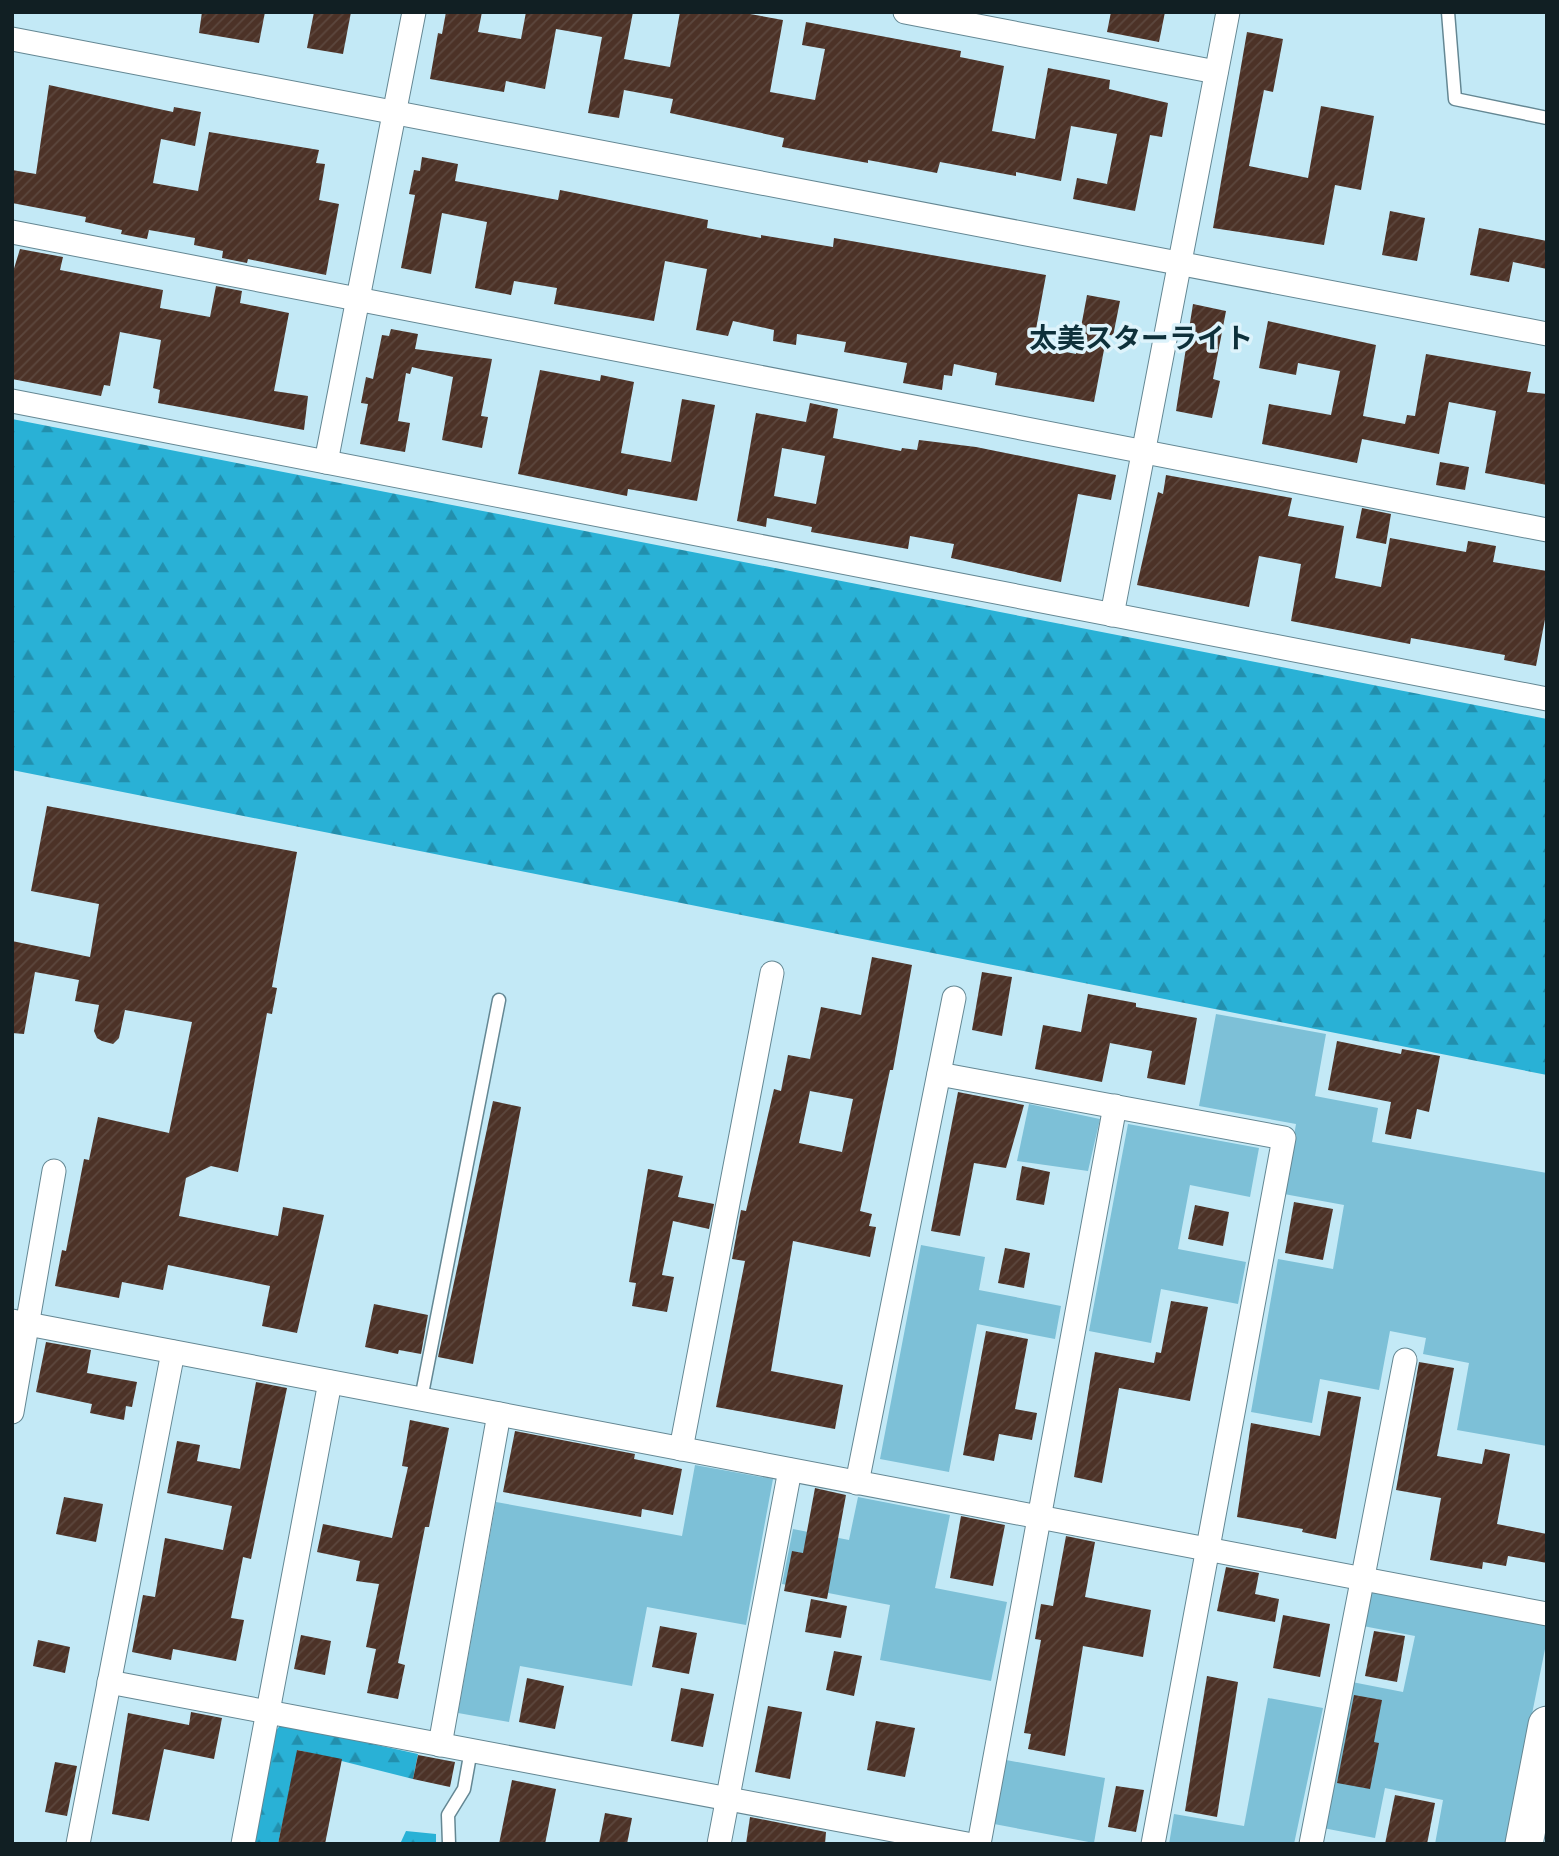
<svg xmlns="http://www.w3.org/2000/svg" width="1559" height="1856" viewBox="0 0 1559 1856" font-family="'Alegreya Sans','Noto Sans JP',sans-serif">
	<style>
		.grass { fill: #7dc0d7 }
		.forest { fill: url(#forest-firs) }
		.building { fill: url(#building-hatch); fill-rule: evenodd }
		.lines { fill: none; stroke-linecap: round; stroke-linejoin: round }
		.service-casing { stroke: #648793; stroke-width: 15 }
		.minor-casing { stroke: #648793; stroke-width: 25 }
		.primary-casing { stroke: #648793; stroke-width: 39 }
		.service { stroke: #fff; stroke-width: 12 }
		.minor { stroke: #fff; stroke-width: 23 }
		.primary { stroke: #fff; stroke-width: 37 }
		.labels { text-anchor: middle; stroke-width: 7; stroke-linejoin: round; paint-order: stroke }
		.quarter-label { font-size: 28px; font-weight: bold; fill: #0e303a; stroke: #ddf3fb }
	</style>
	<defs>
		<pattern id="forest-firs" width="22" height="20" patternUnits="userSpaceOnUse" patternTransform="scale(1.75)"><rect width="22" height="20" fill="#29b1d6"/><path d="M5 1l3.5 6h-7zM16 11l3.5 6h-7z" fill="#228fad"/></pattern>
		<pattern id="building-hatch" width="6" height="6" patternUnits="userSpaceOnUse" patternTransform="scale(1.75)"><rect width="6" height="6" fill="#4c3227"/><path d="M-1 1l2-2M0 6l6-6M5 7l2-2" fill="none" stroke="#5c473e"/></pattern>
	</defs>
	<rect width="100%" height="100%" fill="#c3e9f6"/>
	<g class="grass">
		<polygon points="1216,1014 1326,1034 1315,1096 1378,1108 1372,1142 1547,1173 1547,1446 1457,1430 1469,1363 1423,1354 1426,1338 1390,1331 1379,1390 1320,1379 1312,1423 1251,1412 1278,1259 1333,1269 1344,1205 1284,1194 1296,1124 1199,1106"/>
		<polygon points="1029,1104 1100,1119 1088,1171 1017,1161"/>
		<polygon points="1128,1124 1259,1148 1250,1197 1190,1185 1178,1249 1246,1262 1238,1304 1161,1289 1151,1343 1089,1331"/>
		<polygon points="921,1245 985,1257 979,1290 1061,1306 1055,1339 977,1324 949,1472 880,1459"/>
		<polygon points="695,1465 773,1479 746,1625 647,1607 632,1686 520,1666 509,1722 458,1713 496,1502 682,1536"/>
		<polygon points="858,1497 950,1515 935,1588 1007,1602 991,1681 880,1660 890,1605 782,1584 793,1529 849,1540"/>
		<polygon points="1370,1590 1547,1625 1547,1639 1506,1844 1435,1844 1443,1800 1385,1788 1375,1838 1323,1828 1352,1682 1403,1692 1415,1636 1363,1626"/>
		<polygon points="1268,1698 1323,1708 1294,1844 1169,1844 1174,1814 1244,1826"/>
		<polygon points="1006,1760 1105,1778 1094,1843 994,1824"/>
	</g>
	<g class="forest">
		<polygon points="12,419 1547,719 1547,1075 12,770"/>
		<polygon points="281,1724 418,1754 413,1779 298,1750 278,1844 251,1844 270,1739"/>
		<polygon points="406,1831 436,1834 436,1844 400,1844"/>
	</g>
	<g class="building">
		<polygon points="202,12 265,12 259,43 199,33"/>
		<polygon points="314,12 351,12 343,54 307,48"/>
		<polygon points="446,12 482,12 478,32 521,39 526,12 633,12 624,59 670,67 680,12 739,12 783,20 770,92 815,100 825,49 802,45 806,22 961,51 960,57 1004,66 992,131 1035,139 1048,68 1110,80 1109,89 1168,103 1162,137 1150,135 1135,211 1073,199 1077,178 1107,184 1117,134 1071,126 1061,181 1016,172 1016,176 940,162 937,173 868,160 868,163 782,147 784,138 670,113 673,99 624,90 619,118 588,113 602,37 556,29 545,89 506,81 504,92 430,79 438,33 442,34"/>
		<polygon points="1111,12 1165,12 1159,42 1107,32"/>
		<polygon points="1247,32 1283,39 1273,92 1264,90 1249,166 1308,178 1321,106 1374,116 1361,190 1335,185 1324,245 1213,228"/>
		<polygon points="49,85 173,112 174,107 201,112 195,146 161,139 153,183 198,191 209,132 319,150 316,163 325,164 319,200 339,204 326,275 248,259 247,263 222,258 223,251 194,245 195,238 149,230 147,239 121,234 122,230 85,222 86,217 12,203 12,170 36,174"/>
		<polygon points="422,157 458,164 455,181 558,200 560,190 708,220 707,228 761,238 761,235 833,247 834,238 1046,275 1034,340 1051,349 1076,354 1087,295 1120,301 1113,336 1107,334 1094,402 995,385 997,373 954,364 952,376 944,375 942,390 903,383 907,363 844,352 846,342 797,334 796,345 773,341 774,330 733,321 728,336 696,330 707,269 665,261 654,321 554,304 557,288 514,281 511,295 475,288 487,222 442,213 431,274 401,268 415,195 409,194 414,170 420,171"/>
		<polygon points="1390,211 1425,218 1417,261 1382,255"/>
		<polygon points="1479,228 1547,241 1547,269 1513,262 1509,282 1470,275"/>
		<polygon points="20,249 63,257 60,270 163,290 160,308 210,317 216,286 242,291 240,303 289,313 274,391 308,396 304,430 158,403 160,390 153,388 161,340 120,332 110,386 104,385 101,396 12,379 12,275"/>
		<polygon points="1193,304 1226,311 1213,379 1220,381 1212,418 1176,411"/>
		<polygon points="1268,321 1376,345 1363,416 1405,424 1407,415 1415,416 1426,354 1531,372 1527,392 1547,394 1547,485 1485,473 1496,411 1449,402 1439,454 1362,439 1357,463 1262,444 1269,404 1331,415 1340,371 1298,363 1296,375 1259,368"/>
		<polygon points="391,329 418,334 415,349 492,359 481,416 488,417 482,448 442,440 453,377 412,367 410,374 406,373 398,421 410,423 405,452 360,444 368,404 361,403 366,377 373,379 382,335 389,336"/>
		<polygon points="540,370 600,381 601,375 634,382 621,453 671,462 682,399 715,405 697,501 628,489 627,496 518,474"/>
		<path d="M810,403L838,409L833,438L901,451L902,448L917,450L919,440L976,447L1116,475L1111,500L1078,494L1061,582L951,558L954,544L910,536L908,549L811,532L812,527L767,518L766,527L737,521L756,413L806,422ZM782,448L825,456L816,504L774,496Z"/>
		<polygon points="1440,462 1469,467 1465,490 1436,485"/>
		<polygon points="1166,475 1292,498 1288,516 1344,526 1335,578 1381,587 1390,538 1466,552 1468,541 1496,546 1493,562 1547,571 1547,609 1536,666 1504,660 1505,655 1411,638 1410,644 1291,621 1301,564 1259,556 1249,607 1137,585 1158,492 1163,494"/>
		<polygon points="1362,508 1391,514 1386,544 1356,538"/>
		<polygon points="47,806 297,852 272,987 277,988 272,1014 267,1013 238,1172 211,1166 186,1178 179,1216 278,1236 283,1207 324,1215 297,1333 262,1326 270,1286 168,1265 163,1290 122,1282 119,1298 55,1286 62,1250 66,1251 84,1159 89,1160 98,1117 169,1133 192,1022 125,1010 119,1038 113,1044 102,1041 97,1038 94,1031 99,1005 75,1001 79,980 35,972 24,1034 12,1033 12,941 90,957 99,904 31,891"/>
		<path d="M872,957L912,965L893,1070H890L860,1211L872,1214L869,1226L876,1227L870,1257L793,1241L771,1371L843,1385L835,1429L716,1407L745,1261L732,1259L741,1210L746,1211L774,1089L781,1091L788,1055L810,1059L821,1007L861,1015ZM810,1091L853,1099L842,1152L799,1143Z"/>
		<polygon points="982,972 1012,977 1002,1036 972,1030"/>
		<polygon points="1088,994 1136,1003 1136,1007 1197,1018 1185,1085 1147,1078 1152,1051 1110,1043 1102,1082 1035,1069 1043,1025 1081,1032"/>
		<polygon points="1337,1041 1401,1054 1402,1049 1440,1056 1429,1112 1417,1109 1411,1139 1385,1134 1391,1102 1328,1090"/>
		<polygon points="958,1092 1024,1105 1006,1168 974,1163 960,1236 931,1231"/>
		<polygon points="493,1101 521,1107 473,1364 438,1357"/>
		<polygon points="1022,1166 1050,1172 1044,1205 1016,1200"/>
		<polygon points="648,1169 683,1176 678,1197 714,1204 709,1229 673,1221 662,1275 674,1277 667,1312 632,1306 636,1283 629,1282"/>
		<polygon points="1294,1202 1333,1209 1323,1260 1285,1253"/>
		<polygon points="1195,1205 1229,1212 1223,1246 1188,1239"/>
		<polygon points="1005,1248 1030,1253 1024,1288 998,1283"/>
		<polygon points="1171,1301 1208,1307 1190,1401 1119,1388 1102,1483 1074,1477 1095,1352 1154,1363 1156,1352 1161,1353"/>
		<polygon points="374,1304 428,1315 421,1354 399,1350 398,1354 365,1347"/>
		<polygon points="986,1331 1028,1339 1015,1409 1037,1413 1032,1440 999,1434 994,1461 963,1455"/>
		<polygon points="46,1342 91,1350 87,1373 137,1382 132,1407 126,1406 124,1420 90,1413 92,1404 36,1392"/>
		<polygon points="1419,1362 1454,1368 1437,1456 1482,1464 1485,1449 1510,1454 1497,1524 1547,1534 1547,1563 1508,1556 1506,1566 1483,1562 1482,1569 1430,1560 1441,1498 1396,1490"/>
		<polygon points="256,1382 287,1388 251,1559 243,1557 231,1618 244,1620 236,1661 173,1649 171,1660 132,1652 143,1595 155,1597 165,1538 223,1550 232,1506 167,1493 177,1441 200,1445 197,1461 240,1469"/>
		<polygon points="1328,1391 1361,1397 1336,1539 1302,1532 1303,1529 1237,1517 1251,1423 1320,1436"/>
		<polygon points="410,1420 449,1428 429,1527 425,1527 398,1663 405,1665 398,1699 367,1693 376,1649 366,1647 379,1584 356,1581 360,1561 317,1552 323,1524 392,1538 408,1467 402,1466"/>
		<polygon points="515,1431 635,1454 634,1459 682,1469 673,1515 642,1509 641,1517 503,1492"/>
		<polygon points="815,1488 846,1495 827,1599 784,1591 792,1551 803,1553"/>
		<polygon points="64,1497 103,1504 96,1542 56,1534"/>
		<polygon points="961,1516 1005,1525 993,1586 950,1578"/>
		<polygon points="1066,1536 1095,1542 1085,1597 1151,1610 1143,1657 1083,1646 1065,1756 1028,1749 1031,1734 1024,1733 1041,1640 1035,1639 1041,1604 1053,1606"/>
		<polygon points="1226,1567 1259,1573 1255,1594 1279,1599 1275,1622 1217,1611"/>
		<polygon points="811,1599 847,1606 841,1638 805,1632"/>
		<polygon points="1283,1615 1330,1624 1320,1677 1273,1668"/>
		<polygon points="660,1626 697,1633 689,1674 652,1667"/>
		<polygon points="1374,1631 1405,1636 1397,1682 1365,1676"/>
		<polygon points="301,1635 331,1641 325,1675 294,1669"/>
		<polygon points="38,1640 70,1647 65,1673 33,1666"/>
		<polygon points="834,1651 862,1656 854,1696 826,1690"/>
		<polygon points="1207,1676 1238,1682 1217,1817 1185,1811"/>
		<polygon points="527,1678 564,1686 555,1729 519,1722"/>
		<polygon points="681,1688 714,1694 703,1747 671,1741"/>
		<polygon points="1354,1695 1382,1700 1374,1742 1379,1743 1370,1789 1337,1783"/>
		<polygon points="768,1706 802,1712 790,1779 755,1772"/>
		<polygon points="191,1712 222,1718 214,1759 164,1749 149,1821 112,1814 128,1713 189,1725"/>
		<polygon points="876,1721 915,1728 905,1777 867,1770"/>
		<polygon points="297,1750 342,1759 325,1844 278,1844"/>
		<polygon points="418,1755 455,1762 450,1787 413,1779"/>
		<polygon points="55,1762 77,1766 67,1816 45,1812"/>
		<polygon points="512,1780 556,1789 545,1844 499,1844"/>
		<polygon points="1116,1786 1144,1790 1136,1832 1108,1827"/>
		<polygon points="1395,1795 1435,1803 1427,1844 1385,1844"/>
		<polygon points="605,1813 632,1818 627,1844 599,1844"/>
		<polygon points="750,1817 826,1832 825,1844 746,1844"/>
	</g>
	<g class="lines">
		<defs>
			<g id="service">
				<polyline points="1448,12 1455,99 1547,118"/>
				<polyline points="421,1399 499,1000"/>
				<polyline points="449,1844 448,1815 464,1789 471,1750"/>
			</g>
			<g id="minor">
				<polyline points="905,12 1216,72"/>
				<polyline points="12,39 1547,334"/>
				<polyline points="12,232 1547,530"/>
				<polyline points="12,401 1547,699"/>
				<polyline points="326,462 414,12"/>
				<polyline points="1112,615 1228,12"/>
				<polyline points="939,1074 1284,1138 1153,1844"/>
				<polyline points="12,1321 1547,1614"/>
				<polyline points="12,1412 54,1171"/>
				<polyline points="681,1449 772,973"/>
				<polyline points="857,1483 954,998"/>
				<polyline points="109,1682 967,1844"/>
				<polyline points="440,1745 499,1414"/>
				<polyline points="78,1844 173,1352"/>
				<polyline points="243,1844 330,1382"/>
				<polyline points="719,1844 790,1470"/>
				<polyline points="979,1844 1115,1106"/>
				<polyline points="1311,1844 1405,1360"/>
			</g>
			<polyline id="primary" points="1524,1844 1547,1725"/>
		</defs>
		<use href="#service" class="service-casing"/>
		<use href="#minor" class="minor-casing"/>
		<use href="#primary" class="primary-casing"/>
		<use href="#service" class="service"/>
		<use href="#minor" class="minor"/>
		<use href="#primary" class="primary"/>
	</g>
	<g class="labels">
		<g class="quarter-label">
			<text x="1141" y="348">太美スターライト</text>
		</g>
	</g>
	<rect width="1559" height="1856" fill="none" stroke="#111f23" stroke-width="28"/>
</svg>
